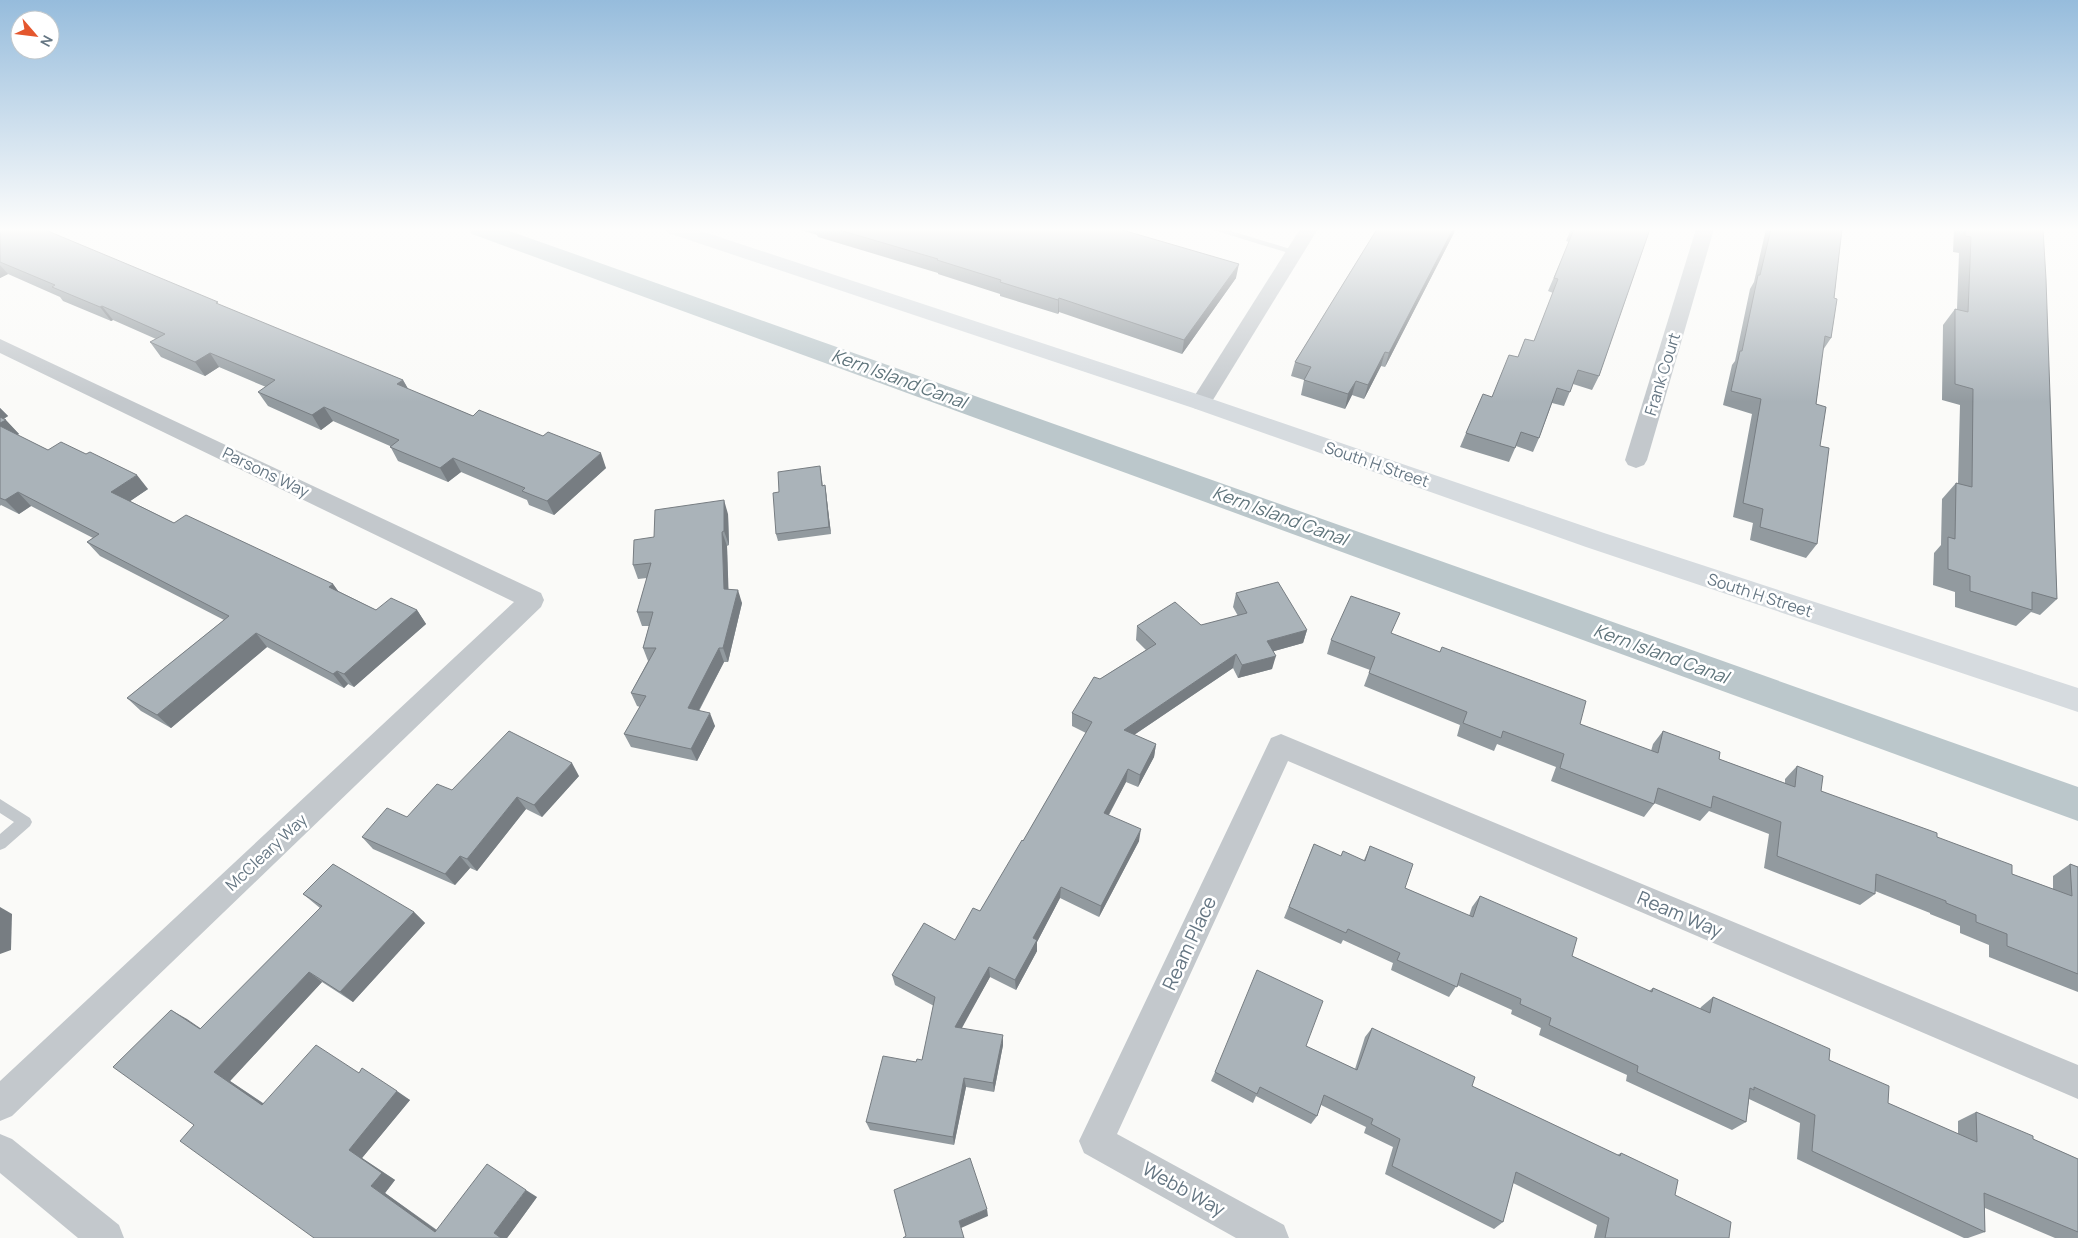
<svg xmlns="http://www.w3.org/2000/svg" width="2078" height="1238" viewBox="0 0 2078 1238" font-family="Manrope,sans-serif">
	<style>
		.lines { fill: none; stroke-linecap: round; stroke-linejoin: round }
		.canal { fill: #bbc7cb; fill-rule: evenodd }
		.lane { fill: #c3c8cc; fill-rule: evenodd }
		.street { fill: #c3c8cc; fill-rule: evenodd }
		.secondary { fill: #d6dbdf; fill-rule: evenodd }
		.wall { fill: #929a9f }
		.shaded-wall { fill: #777d82 }
		.building { fill: #aab3b9; stroke: #777d82 }
		.labels { text-anchor: middle; stroke-width: 5; stroke-linejoin: round; paint-order: stroke }
		.street-label { font-size: 16px; fill: #657683; stroke: #fff }
		.water-label { font-size: 18px; font-style: italic; fill: #60757c; stroke: #fff }
		.near-street-label { font-size: 19px; fill: #657683; stroke: #fff }
	</style>
	<rect width="100%" height="100%" fill="#fafaf8"/>
	<g class="lines">
		<polygon class="canal" points="469,229 504,229 2078,787 2078,821 472,234"/>
		<g class="lane">
			<polygon points="1210,229 1225,229 1300,252 1298,254 1292,254"/>
			<polygon points="0,799 30,818 32,822 30,826 5,848 0,850 0,834 14,822 0,813"/>
		</g>
		<g class="street">
			<polygon points="1300,229 1318,229 1208,408 1201,410 1194,408 1190,403"/>
			<polygon points="1696,229 1714,229 1647,460 1644,465 1636,468 1628,465 1625,460"/>
			<polygon points="0,339 541,593 544,600 541,607 12,1116 0,1121 0,1081 514,602 0,353"/>
			<polygon points="1281,734 2078,1065 2078,1099 1288,761 1117,1134 1284,1225 1289,1238 1236,1238 1084,1153 1079,1141 1271,738"/>
			<polygon points="0,1134 12,1139 119,1225 124,1238 78,1238 0,1173"/>
		</g>
		<polygon class="secondary" points="665,229 695,229 1209,398 1604,533 2078,688 2078,712 1586,547 1193,408 668,233"/>
	</g>
	<g class="wall">
		<polygon points="0,229 220,305 403,380 408,389 473,416 606,468 554,515 529,505 527,500 461,472 448,482 398,461 390,446 333,421 321,430 268,406 258,392 266,387 219,367 205,376 161,357 150,342 156,339 113,320 111,321 63,301 60,297 8,274 0,278"/>
		<polygon points="798,229 1119,229 1236,278 1182,354 1059,312 1058,314 1000,296 1000,294 938,274 938,273 818,237 817,235"/>
		<polygon points="1377,229 1456,229 1385,367 1381,366 1364,399 1352,395 1345,409 1301,395 1304,380 1291,376 1295,362"/>
		<polygon points="1571,229 1650,229 1599,376 1592,390 1573,384 1564,406 1552,403 1539,438 1533,452 1516,446 1509,462 1460,447 1466,433 1492,397 1518,357 1525,339 1534,341 1553,293 1548,291 1569,242 1566,241"/>
		<polygon points="1766,229 1842,229 1834,298 1831,338 1823,350 1816,404 1820,446 1817,544 1806,558 1750,540 1753,523 1733,517 1752,414 1723,405 1732,365 1735,361 1750,289 1754,282"/>
		<polygon points="1954,229 2043,229 2057,599 2040,615 2031,612 2016,626 1955,607 1955,592 1933,585 1934,553 1941,545 1942,499 1956,483 1958,483 1960,405 1942,400 1943,325 1955,309 1957,309 1959,253 1953,252"/>
		<polygon points="0,408 8,416 4,419 19,434 17,435 48,450 148,489 130,501 174,523 333,584 338,591 376,610 417,610 426,624 354,687 348,684 344,688 267,647 171,728 141,711 127,698 224,620 100,556 87,542 93,538 31,506 19,514 1,505 0,506"/>
		<polygon points="820,466 823,486 825,485 826,492 831,534 778,541 776,534 779,492"/>
		<polygon points="728,514 729,545 727,546 728,589 742,603 728,662 724,662 699,711 715,726 697,761 631,747 624,734 640,707 637,706 631,693 648,661 643,648 649,626 642,626 637,612 647,578 638,579 633,565 654,537"/>
		<polygon points="1236,593 1307,630 1303,643 1274,651 1272,669 1238,678 1233,668 1134,735 1156,744 1154,757 1138,787 1126,782 1109,815 1139,841 1099,917 1060,898 1037,942 1037,951 1016,990 990,977 961,1028 1003,1045 994,1092 966,1087 954,1145 870,1130 866,1122 916,1062 922,1060 934,1006 895,985 892,975 955,940 980,911 1023,841 1086,733 1072,726 1072,713 1100,679 1146,650 1136,640 1137,626 1201,625 1238,616 1233,607"/>
		<polygon points="1391,634 1580,724 1651,751 1653,744 1663,731 1719,759 1785,783 1785,779 1797,766 1821,791 1937,837 2012,874 2053,889 2053,876 2070,864 2078,867 2078,992 1989,957 1989,945 1960,933 1960,926 1930,914 1930,913 1875,891 1875,894 1860,905 1764,868 1769,834 1709,811 1700,821 1654,803 1654,804 1644,817 1551,781 1556,767 1497,744 1494,751 1457,736 1460,725 1364,686 1370,670 1327,654 1331,640"/>
		<polygon points="579,776 542,817 526,809 477,871 470,868 455,885 373,849 362,837 407,817 452,790"/>
		<polygon points="1314,844 1340,856 1364,860 1370,846 1405,888 1469,916 1472,907 1480,896 1572,956 1649,991 1653,988 1700,1009 1701,1007 1713,997 1829,1060 1888,1103 1958,1134 1958,1121 1976,1112 2033,1139 2078,1159 2078,1238 2055,1238 1985,1208 1985,1232 1968,1238 1964,1238 1797,1159 1800,1123 1749,1099 1746,1122 1732,1130 1626,1081 1627,1075 1539,1035 1541,1028 1511,1014 1512,1010 1457,985 1449,997 1391,970 1393,963 1343,940 1341,944 1284,918"/>
		<polygon points="303,894 414,912 425,923 353,1002 322,982 230,1081 263,1103 359,1073 410,1100 362,1158 395,1180 385,1193 437,1230 537,1197 507,1238 314,1238 194,1125 171,1010 201,1029 320,908"/>
		<polygon points="1372,1028 1472,1086 1617,1155 1621,1153 1729,1238 1594,1238 1597,1225 1513,1183 1503,1222 1494,1229 1385,1174 1393,1147 1364,1133 1366,1127 1321,1105 1317,1116 1311,1124 1256,1096 1253,1103 1211,1081 1215,1072 1306,1046 1355,1069 1365,1037"/>
	</g>
	<g class="shaded-wall">
		<polygon points="1453,229 1456,229 1385,367 1389,353"/>
		<polygon points="1239,264 1236,278 1182,354 1184,340"/>
		<polygon points="0,265 8,274 0,278"/>
		<polygon points="1059,298 1059,312 1058,314 1058,300"/>
		<polygon points="102,306 113,320 111,321 100,307"/>
		<polygon points="1385,352 1381,366 1364,399 1368,385"/>
		<polygon points="210,353 219,367 205,376 195,362"/>
		<polygon points="403,380 411,394 397,384"/>
		<polygon points="1356,381 1352,395 1345,409 1348,394"/>
		<polygon points="324,407 333,421 321,430 312,415"/>
		<polygon points="0,408 8,416 3,419 6,420 19,434 10,439 0,428"/>
		<polygon points="601,453 606,468 554,515 547,501"/>
		<polygon points="453,458 461,472 448,482 440,468"/>
		<polygon points="137,475 148,489 123,506 111,492"/>
		<polygon points="825,485 826,492 831,534 829,527"/>
		<polygon points="18,492 31,506 19,514 5,500"/>
		<polygon points="724,500 728,514 729,545 724,531"/>
		<polygon points="722,532 727,546 729,603 724,589"/>
		<polygon points="333,584 343,598 329,587"/>
		<polygon points="738,590 742,603 728,662 723,648"/>
		<polygon points="417,610 426,624 354,687 344,674"/>
		<polygon points="1307,630 1303,643 1264,654 1267,641"/>
		<polygon points="256,633 267,647 171,728 157,715"/>
		<polygon points="719,648 724,662 693,721 688,708"/>
		<polygon points="1236,654 1233,668 1122,743 1124,730"/>
		<polygon points="1276,656 1272,669 1238,678 1242,665"/>
		<polygon points="337,671 348,684 344,688 333,674"/>
		<polygon points="710,713 715,726 697,761 691,749"/>
		<polygon points="1156,744 1154,757 1138,787 1140,775"/>
		<polygon points="572,763 579,776 542,817 534,805"/>
		<polygon points="1128,769 1126,782 1103,825 1104,813"/>
		<polygon points="517,797 526,809 477,871 467,859"/>
		<polygon points="1141,829 1139,841 1099,917 1101,906"/>
		<polygon points="460,856 470,868 455,885 445,874"/>
		<polygon points="1061,887 1060,898 1037,942 1037,951 1016,990 1015,980 1033,938"/>
		<polygon points="0,907 12,914 11,950 0,954"/>
		<polygon points="414,912 425,923 353,1002 340,992"/>
		<polygon points="989,967 990,977 957,1037 955,1027"/>
		<polygon points="309,972 322,982 230,1081 277,1113 262,1105 214,1072"/>
		<polygon points="171,1010 187,1019 216,1039 200,1029"/>
		<polygon points="1003,1035 1003,1045 994,1092 993,1083"/>
		<polygon points="964,1078 966,1087 954,1145 953,1137"/>
		<polygon points="397,1091 410,1100 362,1158 395,1180 385,1193 447,1238 435,1232 371,1186 349,1150"/>
		<polygon points="526,1190 537,1197 507,1238 501,1238 494,1233"/>
		<polygon points="987,1209 988,1216 961,1228 959,1221"/>
	</g>
	<g class="building">
		<polygon points="0,229 43,229 218,302 216,303 403,380 397,384 473,416 479,410 543,436 548,432 601,453 547,501 522,491 525,488 453,458 440,468 390,447 399,440 324,407 312,415 258,392 275,380 210,353 195,362 150,342 165,334 102,306 100,307 52,287 55,285 0,262"/>
		<polygon points="836,229 1119,229 1239,264 1184,340 1059,298 1058,300 1000,282 1001,280 937,260 938,259"/>
		<polygon points="1377,229 1453,229 1389,353 1385,352 1368,385 1356,381 1348,394 1304,380 1311,367 1295,362"/>
		<polygon points="1574,229 1650,229 1599,376 1578,370 1570,392 1557,388 1539,438 1521,432 1515,448 1466,433 1483,394 1492,397 1509,355 1518,357 1525,339 1534,341 1558,279 1554,278"/>
		<polygon points="1771,229 1842,229 1834,298 1837,299 1831,338 1825,336 1816,404 1826,407 1820,446 1829,448 1817,544 1760,527 1763,509 1743,503 1761,399 1731,391 1740,351 1742,351 1758,275 1760,275"/>
		<polygon points="1965,229 2043,229 2046,279 2057,599 2032,592 2032,610 1970,591 1970,576 1948,569 1948,537 1955,539 1956,483 1972,487 1973,389 1955,384 1955,309 1968,312 1971,237 1965,236"/>
		<polygon points="0,417 6,420 0,423"/>
		<polygon points="0,426 48,450 61,442 86,454 90,452 137,475 111,492 174,523 186,515 333,584 329,587 376,610 391,598 417,610 344,674 337,671 333,674 256,633 157,715 127,698 229,616 87,542 99,534 18,492 5,500 0,498"/>
		<polygon points="820,466 822,486 825,485 829,527 776,534 773,493 779,492 778,472"/>
		<polygon points="724,500 724,531 722,532 724,589 738,590 723,648 719,648 688,708 710,713 691,749 624,734 646,696 631,693 656,648 643,648 653,612 637,612 651,563 633,565 634,540 654,537 655,510"/>
		<polygon points="1278,582 1307,630 1267,641 1276,656 1242,665 1236,654 1124,730 1156,744 1140,775 1128,769 1104,813 1141,829 1101,906 1061,887 1033,938 1037,940 1015,980 989,967 955,1027 1003,1035 993,1083 964,1078 953,1137 866,1122 883,1056 916,1062 917,1059 922,1060 935,997 892,975 924,923 955,940 973,908 980,911 1022,840 1023,841 1092,722 1072,713 1094,677 1100,679 1156,644 1137,626 1175,602 1201,625 1247,613 1236,593"/>
		<polygon points="1351,596 1400,613 1391,633 1440,652 1442,647 1586,701 1580,724 1658,753 1663,731 1720,752 1719,759 1795,787 1797,766 1823,776 1821,791 1937,833 1937,837 2012,865 2012,874 2072,896 2070,864 2078,867 2078,974 2007,946 2007,934 1976,922 1976,915 1946,903 1946,901 1876,874 1875,894 1777,856 1781,822 1713,796 1711,808 1658,788 1654,804 1560,768 1564,754 1503,731 1501,738 1463,723 1467,712 1369,673 1375,657 1331,640"/>
		<polygon points="509,731 572,763 534,805 517,797 467,859 460,856 445,874 362,837 387,808 407,817 437,784 452,790"/>
		<polygon points="1314,844 1341,856 1343,851 1365,861 1370,846 1413,864 1405,888 1473,917 1480,896 1577,938 1572,956 1652,992 1653,988 1710,1013 1713,997 1830,1049 1829,1060 1889,1086 1888,1103 1977,1142 1976,1112 2033,1136 2033,1139 2078,1159 2078,1232 1984,1193 1985,1232 1812,1151 1815,1115 1754,1087 1754,1090 1750,1088 1746,1122 1637,1072 1638,1066 1549,1025 1551,1018 1520,1004 1521,999 1461,973 1457,987 1397,960 1400,953 1348,929 1346,933 1289,907"/>
		<polygon points="333,864 414,912 340,992 309,972 214,1072 262,1105 316,1045 359,1073 362,1068 397,1091 349,1150 382,1173 371,1186 435,1232 487,1164 526,1190 494,1233 501,1238 314,1238 180,1141 194,1125 113,1067 171,1010 200,1029 322,906 303,894"/>
		<polygon points="1257,970 1323,1001 1306,1046 1357,1070 1372,1028 1475,1077 1472,1086 1620,1156 1621,1153 1678,1180 1675,1195 1731,1222 1729,1238 1605,1238 1609,1218 1516,1172 1503,1222 1392,1166 1400,1139 1371,1124 1373,1119 1324,1095 1317,1116 1260,1087 1257,1094 1215,1072"/>
		<polygon points="970,1158 987,1209 959,1221 964,1238 903,1238 906,1236 894,1190"/>
	</g>
	<linearGradient id="sky" x2="0" y2="1"><stop stop-color="#96bcdc"/><stop offset="0.57" stop-color="#fdfdfc"/><stop offset="1" stop-color="#fdfdfc" stop-opacity="0"/></linearGradient>
	<rect width="2078" height="402" fill="url(#sky)"/>
	<g class="labels">
		<g class="street-label">
			<text transform="translate(1662 374) rotate(-73)" y="6">Frank Court</text>
			<text transform="translate(1377 464) rotate(19)" y="6">South H Street</text>
			<text transform="translate(266 472) rotate(26)" y="6">Parsons Way</text>
			<text transform="translate(1760 595) rotate(18)" y="6">South H Street</text>
			<text transform="translate(266 852) rotate(-43)" y="6">McCleary Way</text>
		</g>
		<g class="water-label">
			<text transform="translate(899 379) rotate(20)" y="6">Kern Island Canal</text>
			<text transform="translate(1280 516) rotate(20)" y="6">Kern Island Canal</text>
			<text transform="translate(1661 654) rotate(20)" y="6">Kern Island Canal</text>
		</g>
		<g class="near-street-label">
			<text transform="translate(1680 914) rotate(23)" y="7">Ream Way</text>
			<text transform="translate(1189 943) rotate(-65)" y="7">Ream Place</text>
			<text transform="translate(1184 1189) rotate(29)" y="7">Webb Way</text>
		</g>
	</g>
	<g transform="translate(35 35) rotate(118)"><circle r="24" fill="#ffffff" stroke="#c1c8cd"/>
	<path d="M0-4L9 19L0 12L-9 19Z" fill="#e4572e"/>
	<text y="-8" font-size="14" font-weight="bold" text-anchor="middle" fill="#657683">N</text>
	</g>
</svg>
